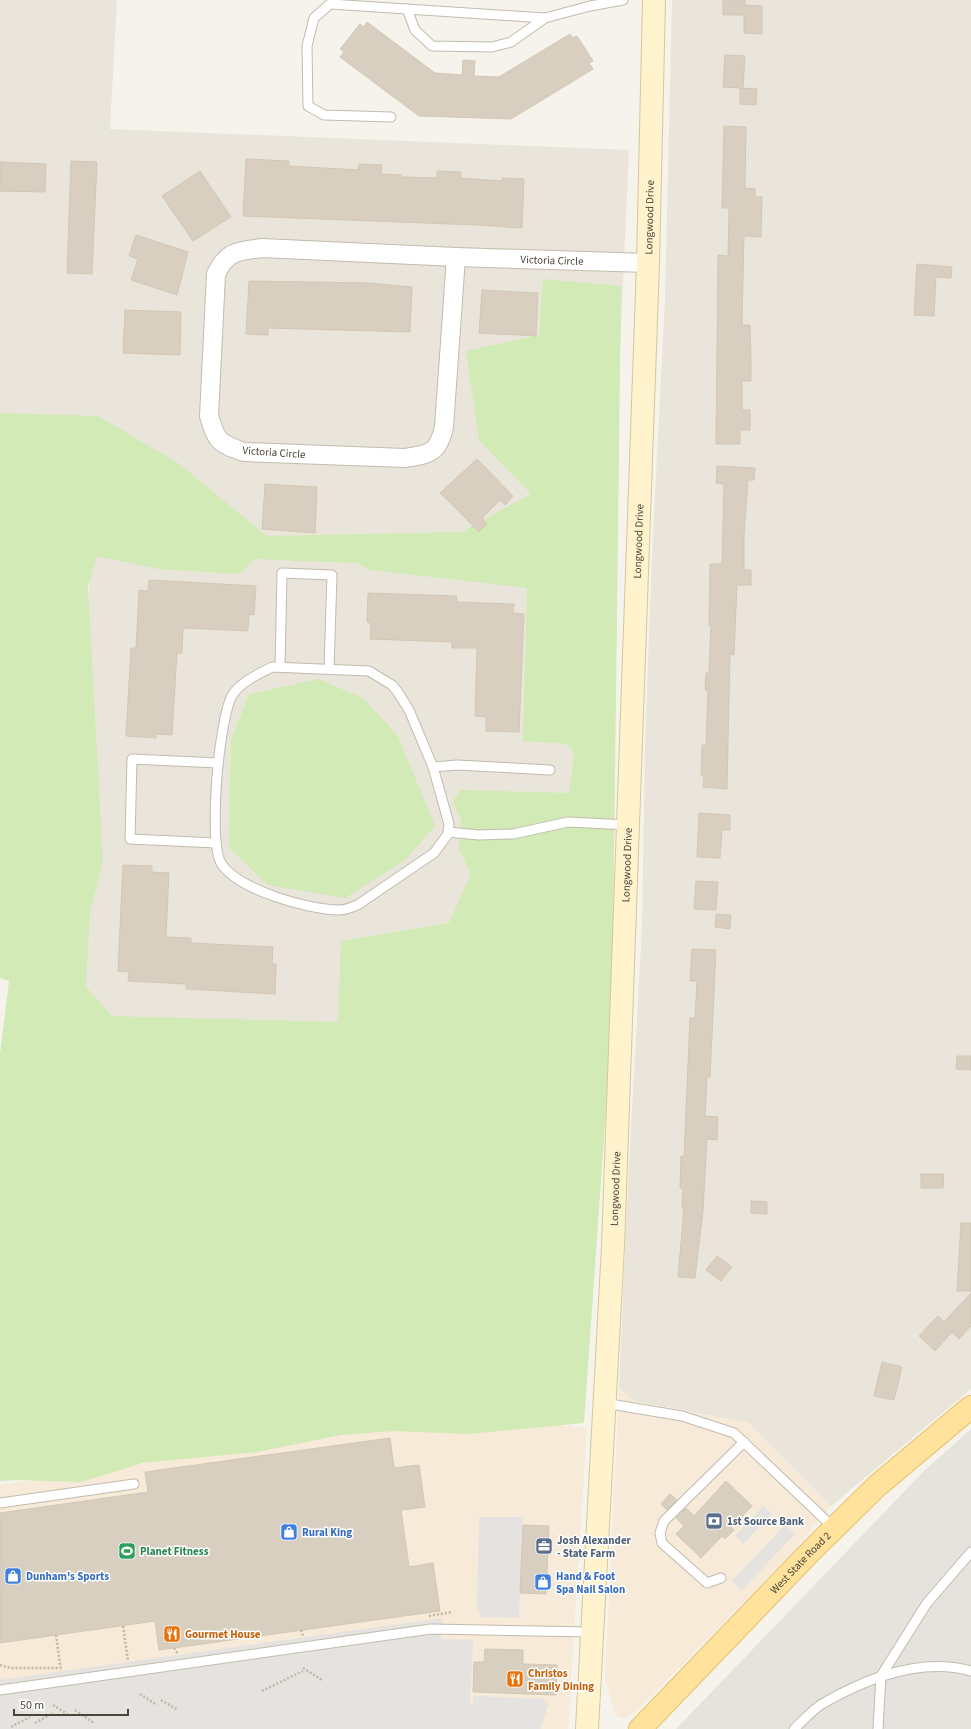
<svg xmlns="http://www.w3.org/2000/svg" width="971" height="1729" viewBox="0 0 971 1729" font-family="'Source Sans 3',sans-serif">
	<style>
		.residential { fill: #eae5da }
		.commercial { fill: #f7ead8 }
		.industrial { fill: #e6e2dd }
		.green { fill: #d2eab5; fill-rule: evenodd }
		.parking { fill: #e5e3e0 }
		.building { fill: #d8cfc1; stroke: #d3c7b4 }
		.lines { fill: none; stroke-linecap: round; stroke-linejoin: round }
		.service-casing { stroke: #c2bbae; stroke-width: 11 }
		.minor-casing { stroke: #c2bbae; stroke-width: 20 }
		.secondary-casing { stroke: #d6c79b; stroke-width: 24 }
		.primary-casing { stroke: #e6c16a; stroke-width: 24 }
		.path { stroke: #c4b79f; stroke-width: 2.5; stroke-dasharray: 2 2; stroke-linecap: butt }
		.service { stroke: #fff; stroke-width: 9 }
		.minor { stroke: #fff; stroke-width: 18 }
		.secondary { stroke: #fff3cd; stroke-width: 22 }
		.primary { stroke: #ffe39c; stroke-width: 22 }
		.labels { text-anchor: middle; stroke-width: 3; stroke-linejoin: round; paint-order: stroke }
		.street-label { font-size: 11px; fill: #4b4439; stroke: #fff }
		.service-label { font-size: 11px; font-weight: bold; fill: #4e5e75; stroke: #fff; text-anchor: start }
		.shop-label { font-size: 11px; font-weight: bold; fill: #366cbe; stroke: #fff; text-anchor: start }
		.leisure-label { font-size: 11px; font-weight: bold; fill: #27864d; stroke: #fff; text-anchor: start }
		.food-label { font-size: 11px; font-weight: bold; fill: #c56008; stroke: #fff; text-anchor: start }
	</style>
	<rect width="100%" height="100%" fill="#f6f3ec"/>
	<g class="residential">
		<polygon points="0,0 117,0 110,129 629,150 610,575 595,1066 66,1045 91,554 0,424"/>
		<polygon points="672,0 971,0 971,1389 831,1506 749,1423 634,1401 619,1388 627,1203 642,927 645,747 652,554 665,300"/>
	</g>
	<g class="commercial">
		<polygon points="619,1388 634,1401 749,1423 831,1506 789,1556 635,1713 622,1719 616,1716 605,1678"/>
		<polygon points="469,1415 587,1428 568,1729 0,1729 0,1485"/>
	</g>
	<polygon class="industrial" points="971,1429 971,1729 676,1729 923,1472"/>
	<g class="green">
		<path d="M543,279L621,286L612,1024L584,1423L469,1434L394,1431L341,1435L257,1452L143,1463L81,1482L17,1480L0,1481V1054L9,981L0,978V413L98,416L178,463L267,536L461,532L531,494L479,440L466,351L539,335ZM97,556L158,569L240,574L254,559L357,563L371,570L527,588L523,741L567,744L574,753L569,793L460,790L453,801L461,820L459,849L471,874L449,923L341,941L338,1022L112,1016L86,987L90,911L103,862L88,587Z"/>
		<polygon points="318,679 363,698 398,736 435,826 404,861 345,898 268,885 229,848 231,740 249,694"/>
	</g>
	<g class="parking">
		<polygon points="763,1506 772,1514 743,1544 735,1536"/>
		<polygon points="479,1517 523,1517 519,1618 481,1617 477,1608"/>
		<polygon points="785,1525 795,1534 742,1590 732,1581"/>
		<polygon points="442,1618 441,1639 473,1640 470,1703 473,1703 474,1696 545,1699 545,1703 549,1703 541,1729 0,1729 0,1680"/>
	</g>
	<g class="building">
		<polygon points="723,0 745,0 745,5 762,6 762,34 744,33 744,15 723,15"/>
		<polygon points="367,22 435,73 462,75 463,60 475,61 474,76 499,77 570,34 573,38 577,36 593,61 589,63 593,69 511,119 419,116 340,57 344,52 340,49 360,24 364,27"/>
		<polygon points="725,55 745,56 743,88 757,89 756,105 740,104 740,88 723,87"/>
		<polygon points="724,126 746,127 745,188 755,189 755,197 762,197 761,237 744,236 742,325 750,325 751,356 751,381 742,381 742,410 750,410 750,430 740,430 740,444 716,444 718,255 728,256 729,208 722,208"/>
		<polygon points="246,159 289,161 289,166 358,170 359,164 382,165 381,174 401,175 401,177 437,178 437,171 461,172 461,178 502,181 502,178 524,179 522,228 478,225 243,216"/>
		<polygon points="71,161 97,162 92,274 67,273"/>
		<polygon points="0,162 46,164 45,192 0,191"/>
		<polygon points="200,171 231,217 193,241 162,196"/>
		<polygon points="136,235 188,252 177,295 131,280 138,259 129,256"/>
		<polygon points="917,264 952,267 951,278 936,277 934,316 914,315"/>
		<polygon points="249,281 368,283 412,287 410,332 268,328 268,335 246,334"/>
		<polygon points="482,290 538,293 536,336 479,333"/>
		<polygon points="125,310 181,312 180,355 123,353"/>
		<polygon points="477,459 513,496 505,505 500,500 482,518 487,524 479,532 440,493"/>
		<polygon points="717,466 755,468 754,480 748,480 744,535 744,570 751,570 751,585 737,585 734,655 730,654 727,789 703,787 704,775 701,775 702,745 706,745 708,690 705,690 706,673 709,673 711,625 709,625 710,564 722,564 724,484 716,483"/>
		<polygon points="265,484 317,487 315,533 262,529"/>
		<polygon points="149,580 256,586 254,615 249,614 248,631 183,628 182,653 177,653 172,735 156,734 156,738 126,736 131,648 136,648 139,590 148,591"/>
		<polygon points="368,593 457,596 456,602 514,604 513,613 524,614 519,732 486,731 486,717 475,716 477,648 452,648 452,642 370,639 371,623 367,622"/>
		<polygon points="699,813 730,815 730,830 722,830 720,858 697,857"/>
		<polygon points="123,865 152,866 152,872 169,873 166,937 191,938 191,943 273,947 272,964 276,964 275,994 186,989 186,984 128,981 129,972 118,971"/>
		<polygon points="696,881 718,882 716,910 694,909"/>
		<polygon points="716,914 731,915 730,929 715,927"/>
		<polygon points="692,949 716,950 710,1077 707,1077 705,1116 718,1117 717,1140 707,1139 703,1210 695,1278 678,1277 684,1208 682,1208 683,1188 680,1188 681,1156 684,1156 690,1018 695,1018 697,981 690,981"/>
		<polygon points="957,1056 971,1056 971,1070 956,1069"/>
		<polygon points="921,1174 944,1174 943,1188 921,1188"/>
		<polygon points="751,1201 767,1202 767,1214 751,1213"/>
		<polygon points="961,1223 971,1223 971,1291 957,1291"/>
		<polygon points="717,1256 732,1267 721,1281 706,1270"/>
		<polygon points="971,1293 971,1326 959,1339 952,1332 935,1351 919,1336 938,1316 944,1322"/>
		<polygon points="882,1362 902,1367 894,1400 874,1396"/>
		<polygon points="390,1438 394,1468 419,1465 425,1507 401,1510 409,1567 433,1563 440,1611 159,1650 155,1621 0,1643 0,1513 148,1492 145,1472"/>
		<polygon points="726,1481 752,1506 731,1528 734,1530 725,1539 722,1536 701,1558 676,1534 684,1526 676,1518 686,1508 694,1516"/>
		<polygon points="670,1494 677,1500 667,1510 661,1504"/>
		<polygon points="523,1525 549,1526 546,1594 520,1593"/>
		<polygon points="485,1649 523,1650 523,1664 557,1665 556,1695 473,1692 474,1662 484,1662"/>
	</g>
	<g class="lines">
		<defs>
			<g id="service">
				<polyline points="407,9 415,30 432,46 492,47 511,42 545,18"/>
				<polyline points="391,117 324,115 308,106 307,46 314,18 330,4 545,18 590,6 623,0"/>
				<path d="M272,667L369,671L392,685L397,691L409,710L433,767L449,824L448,834L434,853L359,904C353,907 347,910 339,910C309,910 238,890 221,863C208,842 219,715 233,694C242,681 259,674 272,667Z"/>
				<polyline points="280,667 282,573 332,575 329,669"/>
				<polyline points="433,767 457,765 550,770"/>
				<polyline points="448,832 479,835 513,834 568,822 629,825"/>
				<polyline points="216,843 130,839 132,759 218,763"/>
				<polyline points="604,1403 682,1416 734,1433 834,1528"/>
				<polyline points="0,1503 134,1484"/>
				<polyline points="721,1578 707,1583 662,1543 660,1533 664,1521 744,1442"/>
				<polyline points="0,1690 431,1629 591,1632"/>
				<path d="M794,1729C803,1721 812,1710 822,1704C865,1679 921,1657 971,1671"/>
				<polyline points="878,1729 881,1676 927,1603 971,1552"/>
			</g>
			<g id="minor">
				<path d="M262,248L456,257L444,427C438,454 429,454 405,458L244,452C218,443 217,442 209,416L216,274C227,251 238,251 262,248Z"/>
				<path id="s1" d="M456,257L648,263"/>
			</g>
			<g id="secondary">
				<path id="s2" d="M587,1729L613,1246L648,263L654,0"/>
			</g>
			<g id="primary">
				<path id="s3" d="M640,1729L810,1552L877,1486L971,1407"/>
			</g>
		</defs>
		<use href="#service" class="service-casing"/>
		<use href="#minor" class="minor-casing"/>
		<use href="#secondary" class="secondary-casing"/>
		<use href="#primary" class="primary-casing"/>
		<g class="path">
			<polyline points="429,1616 452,1612"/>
			<polyline points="123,1626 128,1661"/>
			<polyline points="301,1630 303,1636"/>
			<polyline points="56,1635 61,1671"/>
			<polyline points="174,1648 178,1654"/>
			<polyline points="0,1665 10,1668 58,1668"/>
			<polyline points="303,1668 322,1680"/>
			<polyline points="262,1691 303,1671"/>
			<polyline points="140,1694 157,1705"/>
			<polyline points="161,1700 178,1710"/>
			<polyline points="53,1705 70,1716"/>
			<polyline points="75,1710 94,1723"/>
			<polyline points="35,1723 53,1713"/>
			<polyline points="11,1727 30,1717"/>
		</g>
		<use href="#service" class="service"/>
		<use href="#minor" class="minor"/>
		<use href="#secondary" class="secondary"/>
		<use href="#primary" class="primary"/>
	</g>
	<defs>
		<symbol id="bank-square" viewBox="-11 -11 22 22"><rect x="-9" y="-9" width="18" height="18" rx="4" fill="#5c6f8a" stroke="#fff"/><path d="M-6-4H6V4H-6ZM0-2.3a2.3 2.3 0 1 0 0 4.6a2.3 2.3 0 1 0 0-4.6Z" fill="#fff"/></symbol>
		<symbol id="shop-square" viewBox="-11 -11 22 22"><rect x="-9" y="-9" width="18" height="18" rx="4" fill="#3f7fe0" stroke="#fff"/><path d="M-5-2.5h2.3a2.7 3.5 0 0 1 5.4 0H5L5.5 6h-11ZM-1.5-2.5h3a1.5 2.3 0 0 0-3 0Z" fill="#fff"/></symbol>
		<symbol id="office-square" viewBox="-11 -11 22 22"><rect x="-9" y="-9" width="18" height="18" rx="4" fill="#5c6f8a" stroke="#fff"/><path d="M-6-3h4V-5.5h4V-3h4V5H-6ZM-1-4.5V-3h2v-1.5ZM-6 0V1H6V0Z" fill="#fff"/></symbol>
		<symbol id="stadium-square" viewBox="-11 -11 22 22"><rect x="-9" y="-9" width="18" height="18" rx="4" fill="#2e9e5b" stroke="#fff"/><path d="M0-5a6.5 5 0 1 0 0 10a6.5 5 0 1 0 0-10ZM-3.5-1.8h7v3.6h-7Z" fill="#fff"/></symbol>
		<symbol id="restaurant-square" viewBox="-11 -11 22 22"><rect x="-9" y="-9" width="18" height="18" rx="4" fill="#e8710a" stroke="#fff"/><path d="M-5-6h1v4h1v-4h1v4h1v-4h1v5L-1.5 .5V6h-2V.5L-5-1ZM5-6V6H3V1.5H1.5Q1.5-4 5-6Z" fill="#fff"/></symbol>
	</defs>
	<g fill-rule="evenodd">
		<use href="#bank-square" x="704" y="1511" width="20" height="20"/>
		<use href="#shop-square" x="279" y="1522" width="20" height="20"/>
		<use href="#office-square" x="534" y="1536" width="20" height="20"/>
		<use href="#stadium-square" x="117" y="1541" width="20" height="20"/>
		<use href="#shop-square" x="3" y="1566" width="20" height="20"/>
		<use href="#shop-square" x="533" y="1572" width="20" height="20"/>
		<use href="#restaurant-square" x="162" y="1624" width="20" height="20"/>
		<use href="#restaurant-square" x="505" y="1669" width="20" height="20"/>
	</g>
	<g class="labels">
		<g class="street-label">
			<text dy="4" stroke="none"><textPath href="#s2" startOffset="1513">Longwood Drive</textPath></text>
			<text dy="4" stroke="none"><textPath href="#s1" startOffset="96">Victoria Circle</textPath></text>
			<text transform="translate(274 452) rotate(4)" y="4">Victoria Circle</text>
			<text dy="4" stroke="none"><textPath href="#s2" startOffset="1189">Longwood Drive</textPath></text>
			<text dy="4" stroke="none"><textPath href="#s2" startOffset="865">Longwood Drive</textPath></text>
			<text dy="4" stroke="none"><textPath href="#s2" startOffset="541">Longwood Drive</textPath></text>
			<text dy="4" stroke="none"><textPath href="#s3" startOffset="231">West State Road 2</textPath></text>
		</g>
		<g class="service-label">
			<text x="727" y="1525">1st Source Bank</text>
			<text x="557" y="1544">Josh Alexander<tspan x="557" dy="13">- State Farm</tspan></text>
		</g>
		<g class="shop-label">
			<text x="302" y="1536">Rural King</text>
			<text x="26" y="1580">Dunham's Sports</text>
			<text x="556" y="1580">Hand &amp; Foot<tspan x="556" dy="13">Spa Nail Salon</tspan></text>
		</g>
		<g class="leisure-label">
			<text x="140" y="1555">Planet Fitness</text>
		</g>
		<g class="food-label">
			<text x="185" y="1638">Gourmet House</text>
			<text x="528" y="1677">Christos<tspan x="528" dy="13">Family Dining</tspan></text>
		</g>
	</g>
	<path d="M14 1709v6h114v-6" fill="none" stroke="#4b4439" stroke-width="2"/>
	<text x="20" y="1709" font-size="12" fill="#4b4439" stroke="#ffffff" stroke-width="3" paint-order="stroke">50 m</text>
</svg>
